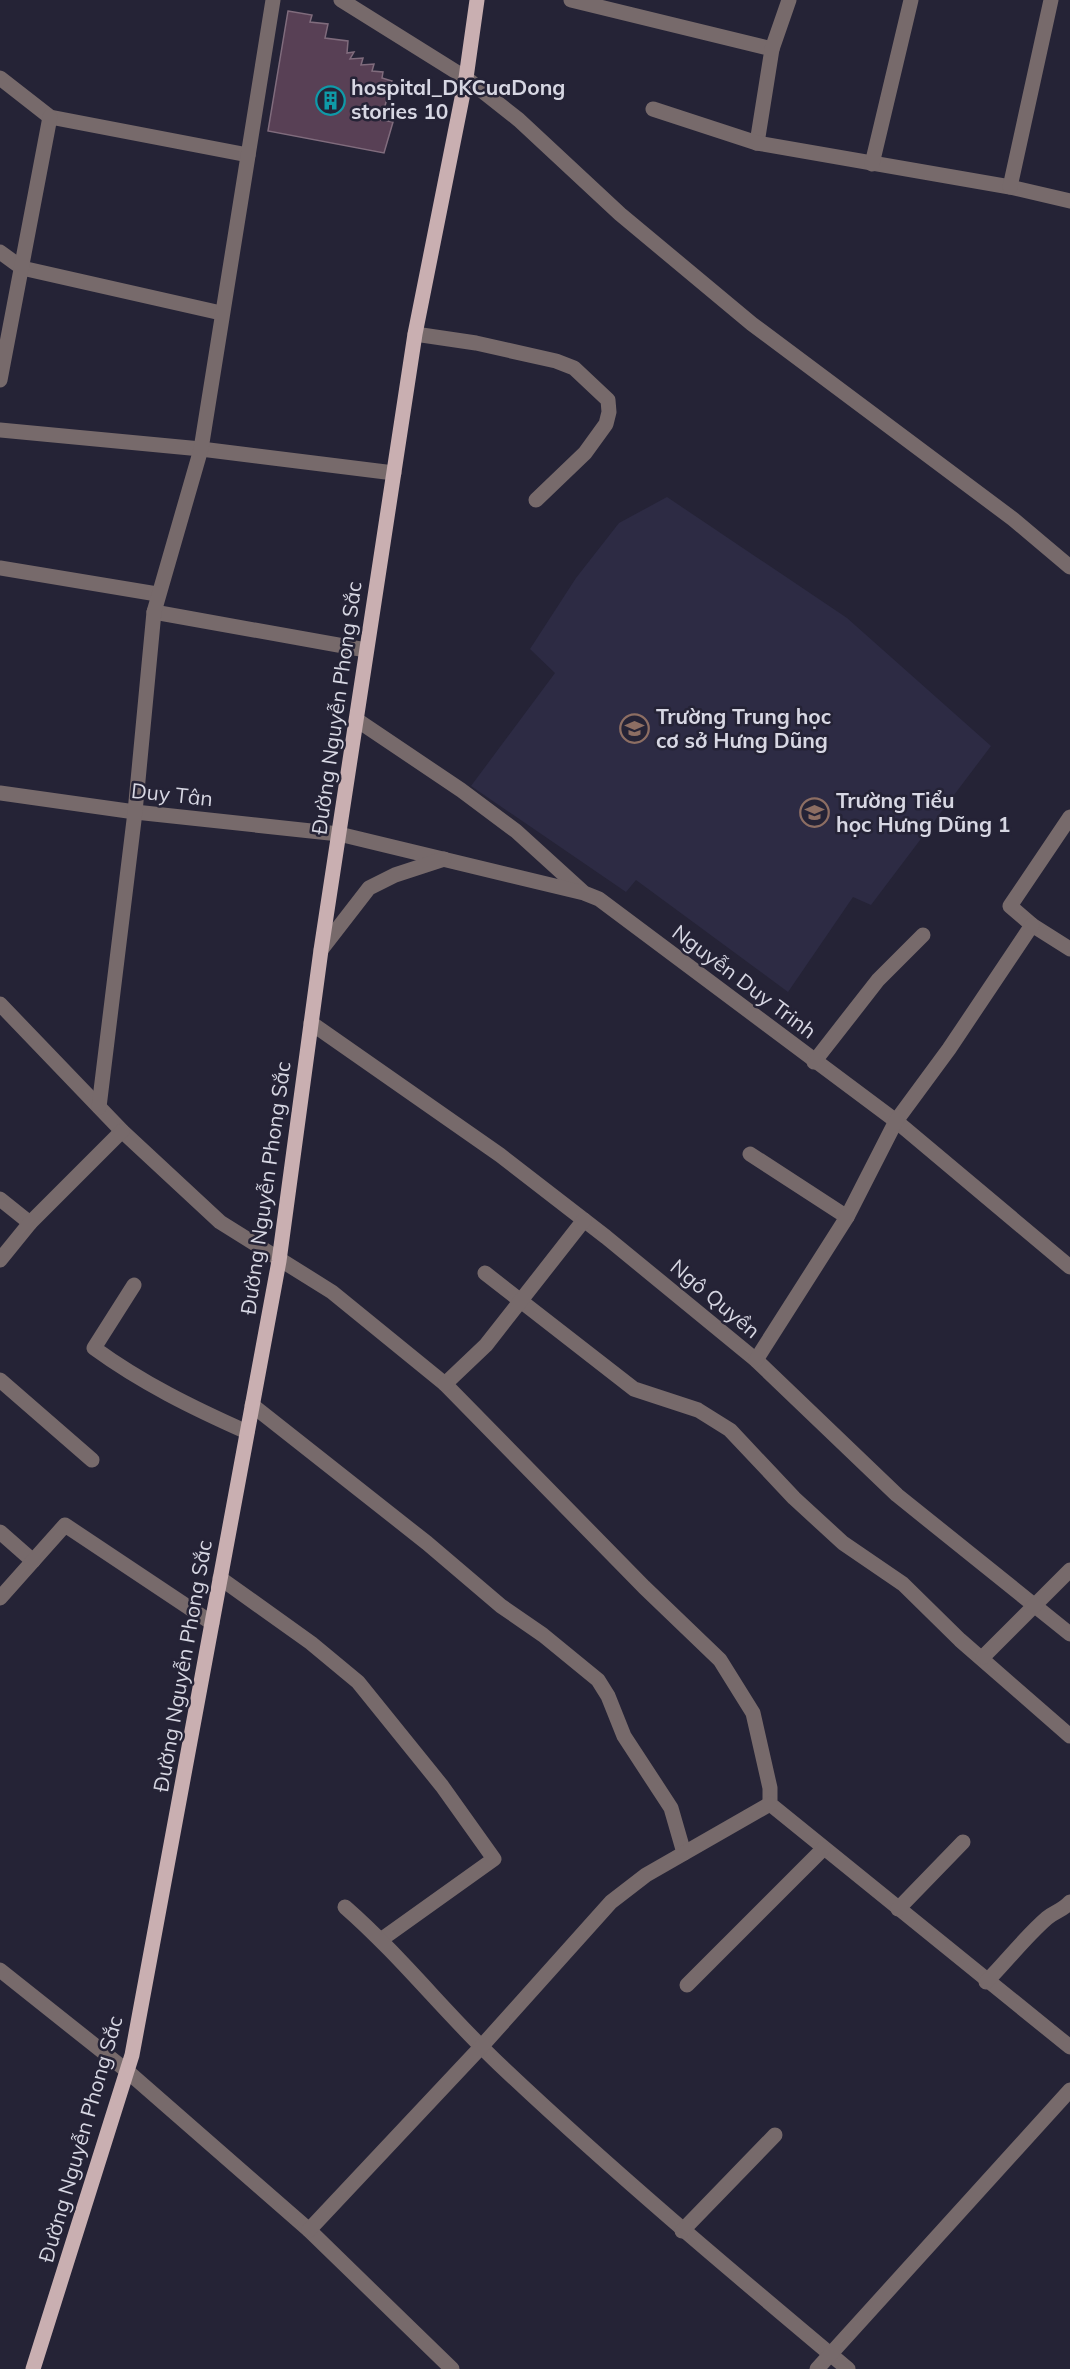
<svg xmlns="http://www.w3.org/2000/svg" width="1070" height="2369" viewBox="0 0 1070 2369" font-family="Mulish,sans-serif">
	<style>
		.built { fill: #2d2b44 }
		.building { fill: #584055; stroke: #806c7d; stroke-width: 1.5 }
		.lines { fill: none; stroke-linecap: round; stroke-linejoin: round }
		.minor { stroke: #776a6b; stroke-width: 15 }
		.major { stroke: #c9afb1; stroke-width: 15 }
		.labels { text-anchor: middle; stroke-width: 5; stroke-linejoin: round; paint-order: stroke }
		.poi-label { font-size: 21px; font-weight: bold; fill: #d7d7e3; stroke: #252336; text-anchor: start }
		.street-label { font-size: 21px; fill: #d7d7e3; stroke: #252336 }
	</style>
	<rect width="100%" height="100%" fill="#252336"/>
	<polygon class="built" points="667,497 847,618 991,746 871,905 853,897 788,992 636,880 626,892 471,786 555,673 530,649 576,578 619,523"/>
	<polygon class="building" points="288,11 312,15 310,22 328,24 325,38 348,41 347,53 354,52 350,59 363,58 361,65 374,64 372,71 383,72 382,78 392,81 381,120 393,122 384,153 268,131"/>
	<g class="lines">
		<g class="minor">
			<polyline points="341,0 466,78 519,120 620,214 752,324 1013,519 1070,567"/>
			<polyline points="571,0 772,49 757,143"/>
			<polyline points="772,49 789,0"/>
			<polyline points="0,78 50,117 248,155"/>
			<polyline points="653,109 757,143 1010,187 1070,201"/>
			<polyline points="872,164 911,0"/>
			<polyline points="1010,187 1051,0"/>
			<polyline points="0,252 22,268 221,313"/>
			<polyline points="415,334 476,343 556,361 574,368 608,400 609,412 606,424 585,453 536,500"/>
			<polyline points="0,380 50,117"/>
			<polyline points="0,430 201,449 394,473"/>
			<polyline points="0,568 157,594"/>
			<polyline points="154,612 366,650"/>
			<polyline points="357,720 461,790 516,831 582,891"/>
			<polyline points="0,793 135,812 339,834 584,893 599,899 896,1121 1070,1267"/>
			<polyline points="1070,817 1010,906 1032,925 1070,949"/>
			<polyline points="321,950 369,888 395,875 444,859"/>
			<polyline points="0,1004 122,1131 220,1222 332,1292 445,1384 644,1587 720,1660 753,1713 770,1788 770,1804 1070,2047"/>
			<polyline points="311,1023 500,1155 606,1237 756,1360 897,1495 1070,1634"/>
			<polyline points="814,1062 878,980 923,935"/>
			<polyline points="99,1107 135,812 154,612 201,449 273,0"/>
			<polyline points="750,1154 847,1217"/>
			<polyline points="0,1199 30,1223"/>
			<polyline points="0,1260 30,1223 122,1131"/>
			<polyline points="485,1273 634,1389 698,1410 730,1430 794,1498 843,1543 903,1584 960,1640 1070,1736"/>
			<path d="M134,1285L94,1348C142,1383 193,1408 247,1432"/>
			<polyline points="756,1360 847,1217 896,1121 949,1049 1032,925"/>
			<polyline points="0,1380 92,1460"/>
			<polyline points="445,1384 486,1345 584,1220"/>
			<polyline points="252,1405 427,1543 501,1606 543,1635 598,1680 608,1696 624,1736 671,1808 684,1853"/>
			<polyline points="0,1532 33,1561"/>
			<polyline points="220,1578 311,1643 358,1682 442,1786 494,1859 382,1939"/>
			<polyline points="0,1598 65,1525 212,1623"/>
			<polyline points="983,1657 1070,1570"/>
			<path d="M345,1907C401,1956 446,2014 500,2065C612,2171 730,2270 848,2369"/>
			<polyline points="898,1909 963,1842"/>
			<polyline points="0,1970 127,2071 309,2230 452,2369"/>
			<path d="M986,1982C1007,1961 1025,1937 1047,1918C1055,1911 1062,1911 1070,1902"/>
			<polyline points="687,1985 823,1849"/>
			<polyline points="309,2230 481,2047 611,1902 646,1875 770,1804"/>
			<polyline points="682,2231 775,2135"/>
			<polyline points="817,2369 1070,2090"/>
		</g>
		<polyline class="major" points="33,2369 132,2055 279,1261 321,950 415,334 466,78 477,0"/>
	</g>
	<defs>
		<symbol id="building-ring" viewBox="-11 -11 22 22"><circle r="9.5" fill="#252336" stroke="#0f9aa8" stroke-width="1.5"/><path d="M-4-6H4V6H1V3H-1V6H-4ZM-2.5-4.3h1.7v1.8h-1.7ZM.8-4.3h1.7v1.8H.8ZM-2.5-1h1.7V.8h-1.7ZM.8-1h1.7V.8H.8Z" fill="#0f9aa8"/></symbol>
		<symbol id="school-ring" viewBox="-11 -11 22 22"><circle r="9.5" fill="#252336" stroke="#8d6e63" stroke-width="1.5"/><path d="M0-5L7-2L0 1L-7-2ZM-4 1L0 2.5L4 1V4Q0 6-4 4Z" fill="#8d6e63"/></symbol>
	</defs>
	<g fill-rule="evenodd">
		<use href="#building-ring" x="314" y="84" width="33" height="33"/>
		<use href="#school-ring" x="618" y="712" width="33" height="33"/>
		<use href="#school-ring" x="798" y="796" width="33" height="33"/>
	</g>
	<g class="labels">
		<g class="poi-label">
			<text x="351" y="95">hospital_DKCuaDong<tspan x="351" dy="24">stories 10</tspan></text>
			<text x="656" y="724">Trường Trung học<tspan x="656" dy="24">cơ sở Hưng Dũng</tspan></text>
			<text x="836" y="808">Trường Tiểu<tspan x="836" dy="24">học Hưng Dũng 1</tspan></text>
		</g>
		<g class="street-label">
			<text transform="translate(337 708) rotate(-82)" y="7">Đường Nguyễn Phong Sắc</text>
			<text transform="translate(172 795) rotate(6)" y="7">Duy Tân</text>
			<text transform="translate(744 982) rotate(37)" y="7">Nguyễn Duy Trinh</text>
			<text transform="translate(266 1188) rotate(-82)" y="7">Đường Nguyễn Phong Sắc</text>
			<text transform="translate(715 1299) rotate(40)" y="7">Ngô Quyền</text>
			<text transform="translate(183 1666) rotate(-80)" y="7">Đường Nguyễn Phong Sắc</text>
			<text transform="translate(81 2139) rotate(-74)" y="7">Đường Nguyễn Phong Sắc</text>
		</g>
	</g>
</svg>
